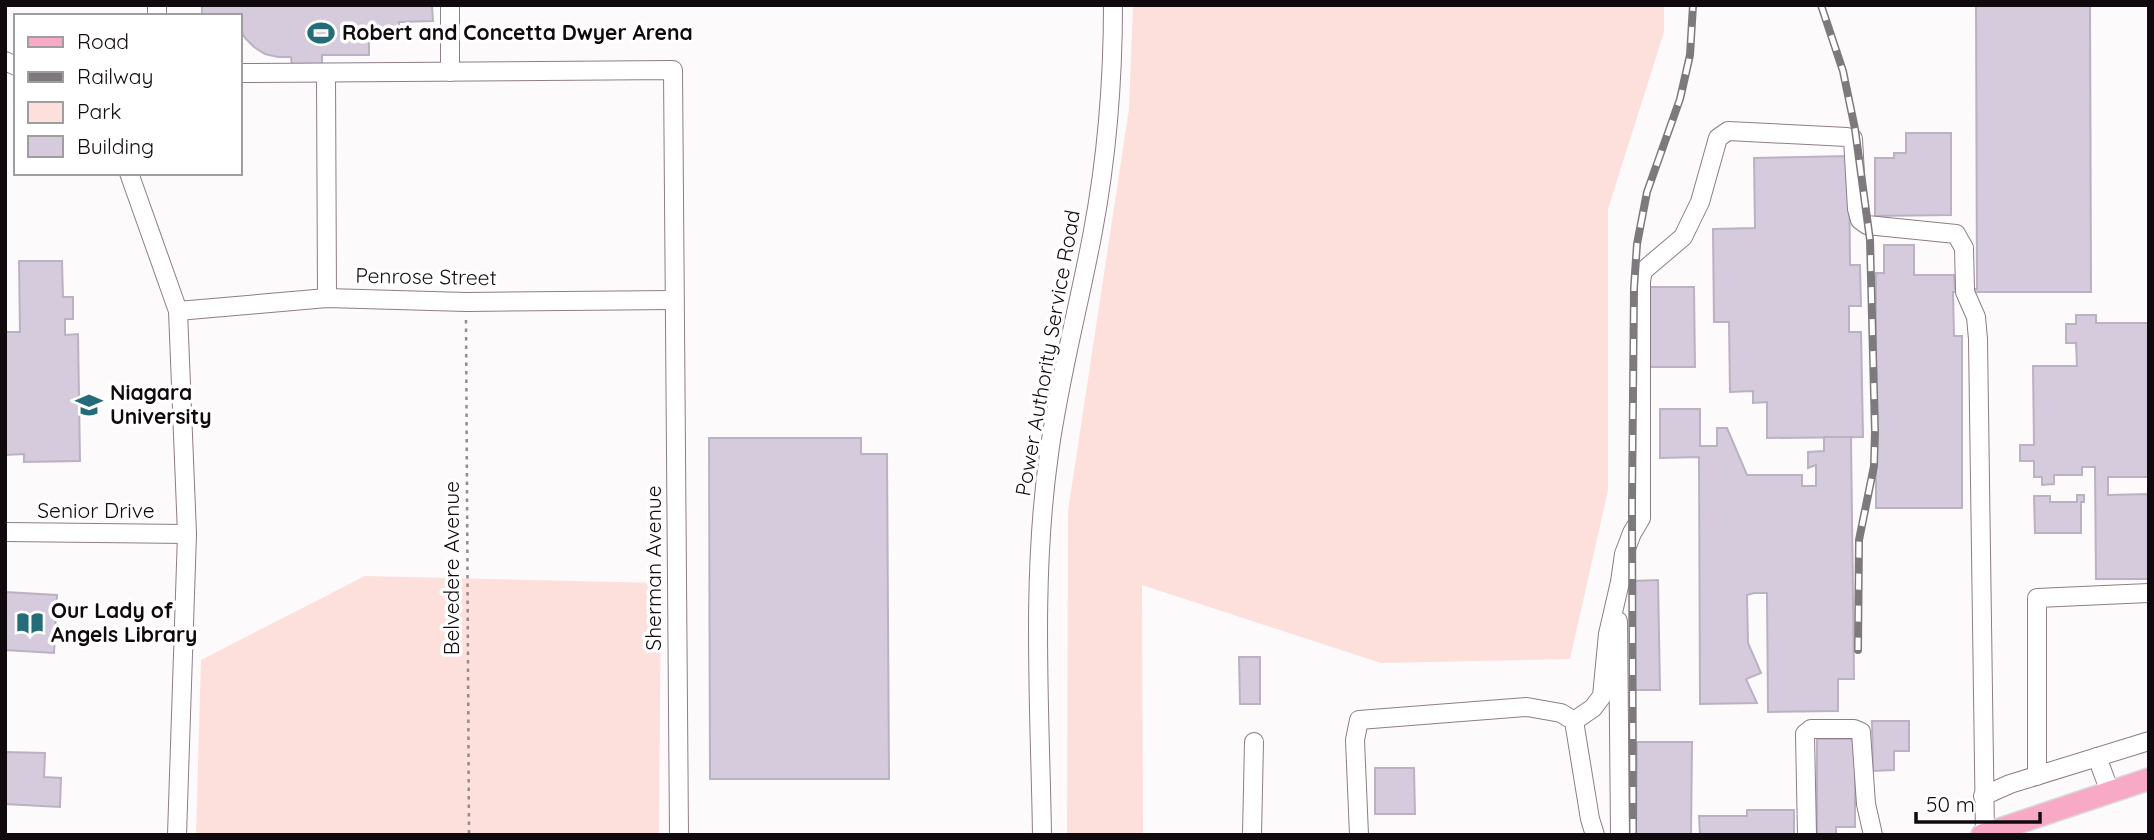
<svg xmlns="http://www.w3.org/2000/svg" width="2154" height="840" viewBox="0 0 2154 840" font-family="Quicksand,sans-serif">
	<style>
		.green { fill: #fddfdc }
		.building { fill: #d5cbdd; stroke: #bbb1c3; stroke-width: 2 }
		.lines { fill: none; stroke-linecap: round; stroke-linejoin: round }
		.minor-casing { stroke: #8d7d89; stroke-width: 20 }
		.major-casing { stroke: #d9d8d9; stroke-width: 24 }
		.path { stroke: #908c8f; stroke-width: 2.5; stroke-dasharray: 3.5 5; stroke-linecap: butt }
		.minor { stroke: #fff; stroke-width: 18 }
		.major { stroke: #f8a9c5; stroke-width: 21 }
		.rail-casing { stroke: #7e797d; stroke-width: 8 }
		.rail { stroke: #fff; stroke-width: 5; stroke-dasharray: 16; stroke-linecap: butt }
		.labels { text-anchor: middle; stroke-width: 7; stroke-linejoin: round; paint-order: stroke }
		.poi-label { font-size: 21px; font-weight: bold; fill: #100a0f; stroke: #fff; text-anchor: start }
		.street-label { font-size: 21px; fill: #100a0f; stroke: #fff }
	</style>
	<rect width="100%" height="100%" fill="#fdfafc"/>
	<g class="green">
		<polygon points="1133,5 1664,5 1664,32 1608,209 1608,490 1570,659 1381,663 1142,585 1143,835 1067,835 1068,511 1129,109"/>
		<polygon points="365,576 661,583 659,835 196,835 201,660"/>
	</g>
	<g class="building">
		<polygon points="202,5 432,5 433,21 399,22 399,37 369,37 369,55 322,55 322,66 292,66 291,57 278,57 265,54 254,47 245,38 240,29 240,16 202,16"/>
		<polygon points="1976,5 2090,5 2091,292 1953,292 1954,336 1962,336 1962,508 1876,508 1876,273 1884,273 1884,245 1914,245 1914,275 1954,275 1955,289 1977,289"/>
		<polygon points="1906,133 1951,133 1951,215 1875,216 1875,158 1894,158 1894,153 1906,153"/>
		<polygon points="1849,156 1850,265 1860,265 1861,306 1849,306 1849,332 1861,332 1863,437 1767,438 1767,402 1753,403 1753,391 1730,392 1729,322 1714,322 1713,229 1755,228 1754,158"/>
		<polygon points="19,261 62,261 63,297 73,297 73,319 65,319 65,335 78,334 80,461 24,462 24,454 5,455 5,332 20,332"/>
		<polygon points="1646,287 1694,287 1695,367 1646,367"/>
		<polygon points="2076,315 2096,315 2096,323 2149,323 2149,477 2108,477 2108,495 2149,494 2149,579 2096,579 2095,467 2082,467 2082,475 2054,475 2054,484 2042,485 2042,477 2034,477 2034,461 2020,461 2020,445 2034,445 2033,366 2077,366 2076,343 2066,343 2066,324 2076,324"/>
		<polygon points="1660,409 1700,409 1700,446 1717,446 1717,428 1727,428 1747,475 1802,475 1802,486 1816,486 1816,465 1808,468 1808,452 1824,451 1824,437 1851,437 1854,679 1838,679 1838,711 1768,712 1767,593 1754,593 1747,595 1748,643 1761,673 1746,679 1757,703 1700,704 1699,457 1660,458"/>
		<polygon points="709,438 861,438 861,454 887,454 889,779 710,779"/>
		<polygon points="2077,495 2084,495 2084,502 2081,502 2081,533 2035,533 2034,496 2050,496 2050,502 2077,502"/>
		<polygon points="1658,580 1660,690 1634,690 1632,581"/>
		<polygon points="5,592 57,595 54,653 5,650"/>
		<polygon points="1239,657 1260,657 1260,704 1240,704"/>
		<polygon points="1872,721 1909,721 1909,751 1894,751 1894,770 1873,771"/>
		<polygon points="1817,739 1855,739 1855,827 1836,827 1836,835 1817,835"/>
		<polygon points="1637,742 1692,742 1691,835 1636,835"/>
		<polygon points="5,752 45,753 44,777 61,778 60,807 5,804"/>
		<polygon points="1375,768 1414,768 1415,814 1375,814"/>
		<polygon points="1747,810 1794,810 1794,835 1700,835 1699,816 1747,816"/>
	</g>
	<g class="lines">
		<defs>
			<g id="minor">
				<polyline points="157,5 157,16"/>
				<polyline points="450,5 450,72"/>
				<polyline points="5,61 16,66"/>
				<polyline points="240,73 673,70 679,835"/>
				<polyline points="326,73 327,298"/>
				<polyline points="129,173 178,311 187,534 177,835"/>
				<polyline points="1965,292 1976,317 1978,339 1985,835"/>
				<polyline points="178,311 327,298 466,302 674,300"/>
				<polyline points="5,532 187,534"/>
				<polyline points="1618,621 1620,835"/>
				<polyline points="1574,721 1593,708 1602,696 1608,634 1620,582 1624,554 1632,533 1641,518 1641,281 1643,271 1683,237 1700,202 1718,138 1728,131 1847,137 1853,139 1857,209 1860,220 1867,225 1956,234 1964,248 1965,289"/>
				<polyline points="2097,757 2110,792"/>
				<polyline points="2037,776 2037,598 2149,593"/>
				<polyline points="1983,796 2010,784 2149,741"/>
				<path d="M1042,835C1040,709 1031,580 1049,454C1059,379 1079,306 1093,231C1107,156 1113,81 1113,5"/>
				<polyline points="1252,835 1254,742"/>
				<polyline points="1359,835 1355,740 1359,720 1527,707 1561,713 1574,721 1590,819 1595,835"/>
				<polyline points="1807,835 1805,734 1811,729 1854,729 1861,732 1866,804 1873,835"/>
			</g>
			<polyline id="major" points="1982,835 2149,779"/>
		</defs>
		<use href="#minor" class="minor-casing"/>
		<use href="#major" class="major-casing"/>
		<polyline class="path" points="466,320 469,835"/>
		<use href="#minor" class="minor"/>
		<use href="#major" class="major"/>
		<defs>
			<g id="rail">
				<polyline points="1821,5 1843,71 1855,129 1870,240 1875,431 1874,466 1859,540 1858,650"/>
				<polyline points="1633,835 1632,503 1634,288 1637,244 1647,192 1680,99 1690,55 1693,5"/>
			</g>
		</defs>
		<use href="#rail" class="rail-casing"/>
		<use href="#rail" class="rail"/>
	</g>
	<defs>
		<symbol id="stadium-bare" viewBox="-9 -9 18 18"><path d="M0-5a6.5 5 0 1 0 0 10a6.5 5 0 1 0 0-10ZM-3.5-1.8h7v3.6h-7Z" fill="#246c78" stroke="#fff" stroke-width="2.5" paint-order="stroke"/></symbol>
		<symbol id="university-bare" viewBox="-9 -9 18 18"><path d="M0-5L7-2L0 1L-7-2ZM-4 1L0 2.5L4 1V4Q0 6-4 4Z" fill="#246c78" stroke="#fff" stroke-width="2.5" paint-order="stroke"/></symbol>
		<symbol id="library-bare" viewBox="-9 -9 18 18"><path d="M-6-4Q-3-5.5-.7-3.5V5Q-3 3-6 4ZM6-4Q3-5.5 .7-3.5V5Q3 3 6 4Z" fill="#246c78" stroke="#fff" stroke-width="2.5" paint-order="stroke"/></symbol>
	</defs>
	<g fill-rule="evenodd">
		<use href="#stadium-bare" x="302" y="14" width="38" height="38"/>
		<use href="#university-bare" x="70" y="386" width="38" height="38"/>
		<use href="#library-bare" x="11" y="604" width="38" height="38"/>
	</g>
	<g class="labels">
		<g class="poi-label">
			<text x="342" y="40">Robert and Concetta Dwyer Arena</text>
			<text x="110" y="400">Niagara<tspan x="110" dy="24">University</tspan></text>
			<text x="51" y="618">Our Lady of<tspan x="51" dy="24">Angels Library</tspan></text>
		</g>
		<g class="street-label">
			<text transform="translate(426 277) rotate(1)" y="7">Penrose Street</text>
			<text transform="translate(1048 353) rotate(-80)" y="7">Power Authority Service Road</text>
			<text x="96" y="518">Senior Drive</text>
			<text transform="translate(452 568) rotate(-90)" y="7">Belvedere Avenue</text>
			<text transform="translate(654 568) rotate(-90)" y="7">Sherman Avenue</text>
		</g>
	</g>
	<rect width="2154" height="840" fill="none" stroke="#100a0f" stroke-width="14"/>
	<rect x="14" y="14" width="228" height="161" fill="#ffffff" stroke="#9f9d9f" stroke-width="2"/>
	<rect x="28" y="37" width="35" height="10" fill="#f8a9c5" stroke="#9f9d9f" stroke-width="2"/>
	<text x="77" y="49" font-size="21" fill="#100a0f">Road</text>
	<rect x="28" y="72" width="35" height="10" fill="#7e797d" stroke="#9f9d9f" stroke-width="2"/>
	<text x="77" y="84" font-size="21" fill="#100a0f">Railway</text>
	<rect x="28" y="102" width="35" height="21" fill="#fddfdc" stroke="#9f9d9f" stroke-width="2"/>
	<text x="77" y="119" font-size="21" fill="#100a0f">Park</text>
	<rect x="28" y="136" width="35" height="21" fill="#d5cbdd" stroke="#9f9d9f" stroke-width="2"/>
	<text x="77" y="154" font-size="21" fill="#100a0f">Building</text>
	<path d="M1916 812v10h124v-10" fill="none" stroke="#100a0f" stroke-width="3.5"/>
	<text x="1926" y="812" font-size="21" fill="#100a0f" stroke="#ffffff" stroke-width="5" paint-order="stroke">50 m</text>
</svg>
